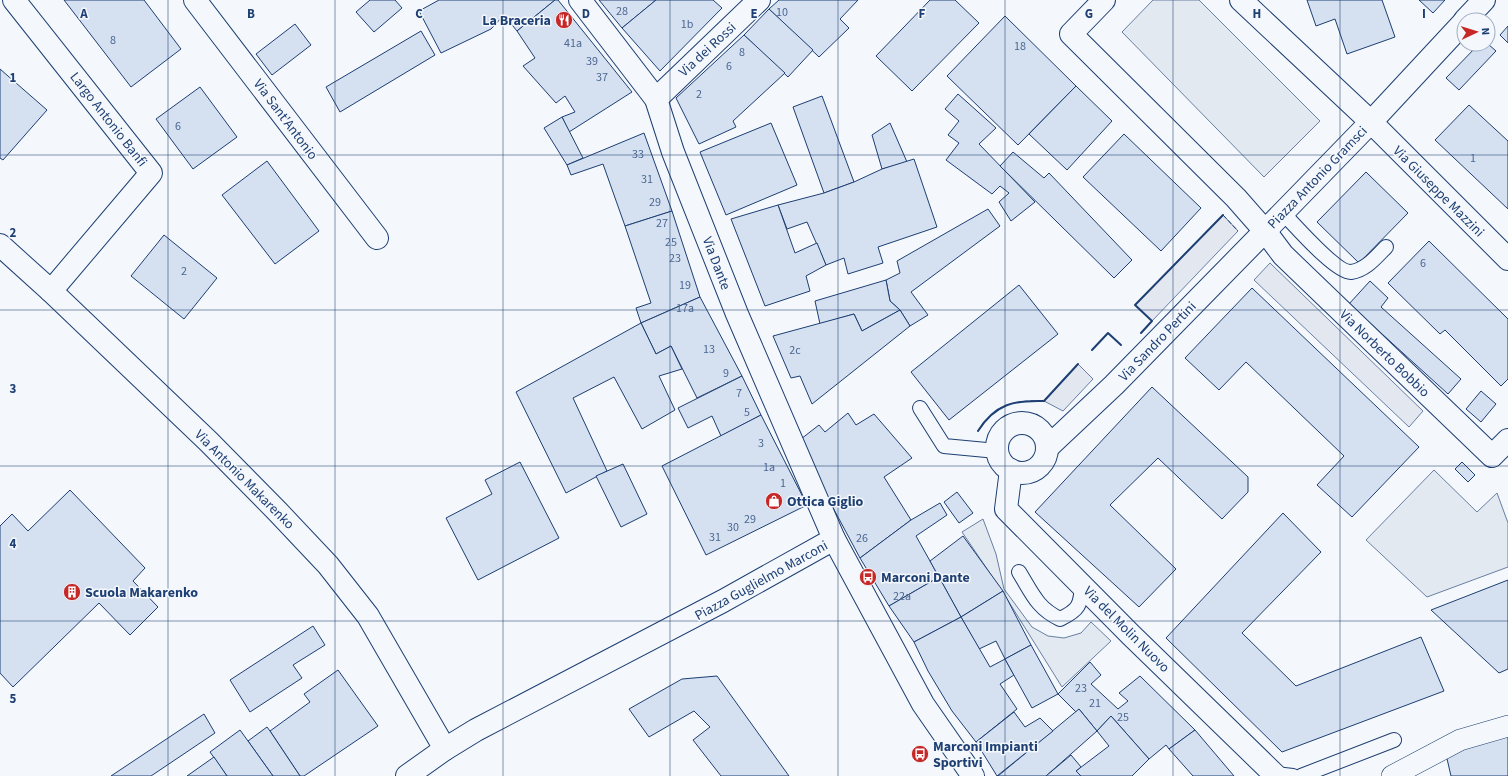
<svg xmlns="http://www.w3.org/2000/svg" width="1508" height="776" viewBox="0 0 1508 776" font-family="'Source Sans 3',sans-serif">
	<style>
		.green { fill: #e3e9f0; stroke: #687fa3 }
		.parking { fill: #e3e8f0; stroke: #687fa3 }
		.building { fill: #d5e0f0; stroke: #1d3f73 }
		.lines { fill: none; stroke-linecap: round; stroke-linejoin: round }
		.service-casing { stroke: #1d3f73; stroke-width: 16 }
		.pedestrian-casing { stroke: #1d3f73; stroke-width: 22 }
		.minor-casing { stroke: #1d3f73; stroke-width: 24 }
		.tertiary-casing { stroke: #1d3f73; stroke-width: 24 }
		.secondary-casing { stroke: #1d3f73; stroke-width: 24 }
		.service { stroke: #f4f7fb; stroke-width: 14 }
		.pedestrian { stroke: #f4f7fb; stroke-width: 21 }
		.minor { stroke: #f4f7fb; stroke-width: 22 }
		.tertiary { stroke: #f4f7fb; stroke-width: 22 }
		.secondary { stroke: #f4f7fb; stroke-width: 22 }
		.fence { stroke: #1d3f73; stroke-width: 1; stroke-dasharray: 5 2; stroke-linecap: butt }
		.wall { stroke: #1d3f73; stroke-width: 2 }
		.grid { fill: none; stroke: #1d3f73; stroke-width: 1; stroke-opacity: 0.55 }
		.labels { text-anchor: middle; stroke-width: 3; stroke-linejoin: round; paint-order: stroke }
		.number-label { font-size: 12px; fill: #4b6792 }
		.poi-label { font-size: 14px; font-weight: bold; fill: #1d3f73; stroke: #f4f7fb; text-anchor: start }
		.street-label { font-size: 14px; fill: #1d3f73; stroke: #f4f7fb }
		.grid-label { font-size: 13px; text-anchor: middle; font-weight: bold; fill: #1d3f73; stroke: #f4f7fb; stroke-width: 3; stroke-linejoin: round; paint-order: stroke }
	</style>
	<rect width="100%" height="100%" fill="#f4f7fb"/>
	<g class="green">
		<polygon points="1153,0 1199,0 1320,121 1264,177 1122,32"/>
		<polygon points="1434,470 1477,512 1497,493 1508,523 1508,567 1427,597 1366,540"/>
		<polygon points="983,519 996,554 1004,589 1032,627 1048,636 1064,638 1081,633 1091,622 1111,641 1062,687 1002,591 962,532"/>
	</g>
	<g class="parking">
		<polygon points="1223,215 1238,231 1152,321 1135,305"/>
		<polygon points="1270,263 1423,411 1409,427 1254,280"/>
		<polygon points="1078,364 1093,379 1063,411 1044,401"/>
	</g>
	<g class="building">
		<polygon points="64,0 144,0 181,49 131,87"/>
		<polygon points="370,0 395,0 402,8 374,32 356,12"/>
		<polygon points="439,0 555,0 517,31 504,15 491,29 441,53 419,11"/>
		<polygon points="555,0 558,0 632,92 569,132 562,117 575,112 565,96 556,103 523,66 535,58 517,31"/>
		<polygon points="599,0 656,0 622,28"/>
		<polygon points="656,0 713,0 722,8 660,71 622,28"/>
		<polygon points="779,0 858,0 840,19 849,28 819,57 769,9"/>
		<polygon points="930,0 955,0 979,23 912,91 876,56"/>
		<polygon points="1307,0 1382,0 1395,37 1347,54 1335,19 1316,26"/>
		<polygon points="1419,0 1445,0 1433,13"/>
		<polygon points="769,9 813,50 788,77 744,35"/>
		<polygon points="1005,16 1076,86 1018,145 947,76"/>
		<polygon points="295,24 311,45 272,75 256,54"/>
		<polygon points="1508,26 1508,43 1500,35"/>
		<polygon points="421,31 435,55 340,112 326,87"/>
		<polygon points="744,35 785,73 733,121 736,127 699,144 676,98"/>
		<polygon points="1479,44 1488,44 1496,51 1459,90 1446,78"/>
		<polygon points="0,69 47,110 3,160 0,158"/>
		<polygon points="1076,86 1112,121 1067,170 1029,134"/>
		<polygon points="200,87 237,137 193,169 156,119"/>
		<polygon points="958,94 996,128 979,144 1035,202 1011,221 999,202 1009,193 1000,186 992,194 946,160 959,143 948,135 959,121 945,109"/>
		<polygon points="822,96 854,182 824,193 793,107"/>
		<polygon points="1469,105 1508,141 1508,209 1435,140"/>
		<polygon points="562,117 583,158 567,165 544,128"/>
		<polygon points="771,123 797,185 726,215 700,152"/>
		<polygon points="890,123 907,162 882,169 872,135"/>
		<polygon points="644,133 672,211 625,226 603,164 571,175 567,165"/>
		<polygon points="1124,134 1201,208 1161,251 1083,177"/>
		<polygon points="1013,152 1044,178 1049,173 1132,260 1114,278 1000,166"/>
		<polygon points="914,159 937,227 878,247 883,263 848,274 844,258 826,265 807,222 787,229 778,205 824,193 854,182 882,169"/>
		<polygon points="267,161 319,231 275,264 222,195"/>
		<polygon points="1366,172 1408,213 1359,263 1317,222"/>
		<polygon points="778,205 795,253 817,243 826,265 806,276 810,291 765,306 731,219"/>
		<polygon points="988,209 1000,226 911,292 928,315 910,326 900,310 890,301 886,280 900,273 897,261"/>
		<polygon points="672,211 700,297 641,323 636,308 651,303 625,226"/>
		<polygon points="164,235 217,278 184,319 131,276"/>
		<polygon points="1429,241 1508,319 1508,379 1501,386 1445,330 1440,334 1388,283"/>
		<polygon points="886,280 890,301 900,310 862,331 854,314 820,324 815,301"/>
		<polygon points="1370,281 1388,298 1381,307 1461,379 1448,394 1349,304"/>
		<polygon points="1019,285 1058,334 949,420 911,372"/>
		<polygon points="1252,288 1419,447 1352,517 1317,485 1344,456 1246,362 1219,390 1185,358"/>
		<polygon points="700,297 742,376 697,398 671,346 656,354 641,323"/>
		<polygon points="900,310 910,326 812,404 800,376 791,378 773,336 854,314 862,331"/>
		<polygon points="641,323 656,354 671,346 682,369 659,376 675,410 642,429 614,377 573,398 607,471 566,493 516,392"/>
		<polygon points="742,376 761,415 721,436 712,416 688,428 678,408"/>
		<polygon points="1152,387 1248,477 1248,492 1222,519 1158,458 1110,505 1176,569 1139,607 1035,512"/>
		<polygon points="1481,391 1496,404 1481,422 1466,409"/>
		<polygon points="848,413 856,425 874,414 912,458 884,477 911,520 860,558 809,463 801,439 819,425 825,432"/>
		<polygon points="761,415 807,505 706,555 662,466"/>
		<polygon points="520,462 559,538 478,580 446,518 492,494 485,480"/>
		<polygon points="1462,462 1475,475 1468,482 1455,469"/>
		<polygon points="623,464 647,514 621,527 596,476"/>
		<polygon points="70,490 145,568 133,581 158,607 130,635 99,603 13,687 0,673 0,526 12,514 28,531"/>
		<polygon points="957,492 973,513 959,523 944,502"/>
		<polygon points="940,503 947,515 916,536 939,577 889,606 860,558 911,520"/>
		<polygon points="1283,513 1321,552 1242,633 1296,686 1421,637 1444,691 1282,752 1166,638"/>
		<polygon points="963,536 1003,591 961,617 930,561"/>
		<polygon points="939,577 961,617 914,642 889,606"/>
		<polygon points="1508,580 1508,669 1499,673 1431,610"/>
		<polygon points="1003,591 1031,645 1005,659 996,641 979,649 961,617"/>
		<polygon points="961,617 990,667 1005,659 1014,675 1000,684 1017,709 976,742 952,711 928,671 914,642"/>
		<polygon points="313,626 325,645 293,665 302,678 250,712 230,680"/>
		<polygon points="1031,645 1058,694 1032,708 1005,659"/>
		<polygon points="1090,662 1101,675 1091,684 1118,709 1128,701 1119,693 1140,676 1195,730 1169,749 1166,745 1149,759 1111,716 1097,731 1079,709 1076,712 1058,694"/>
		<polygon points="338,670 378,726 304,776 300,776 270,731 310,702 304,694"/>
		<polygon points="717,676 789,776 721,776 693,740 710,727 694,711 649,737 629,709 682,679"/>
		<polygon points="1079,709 1097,731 1046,776 998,776"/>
		<polygon points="1014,712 1025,727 1040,718 1053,731 997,776 976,742"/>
		<polygon points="204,714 215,733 151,776 111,776"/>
		<polygon points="1111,716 1149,759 1132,776 1081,776 1076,771 1109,746 1097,731"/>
		<polygon points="267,727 270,731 300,776 273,776 248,741"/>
		<polygon points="240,730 248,741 273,776 227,776 210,752"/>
		<polygon points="1195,730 1234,776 1193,776 1169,749"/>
		<polygon points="1508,736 1508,776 1451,776 1445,750"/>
		<polygon points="1071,755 1081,767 1076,771 1081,776 1046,776"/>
		<polygon points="214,757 227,776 187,776"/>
	</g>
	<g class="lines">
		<defs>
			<g id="service">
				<path d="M1282,212C1294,224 1336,273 1351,272C1366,270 1376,257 1386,247"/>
				<polyline points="920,408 944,446 997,451"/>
				<path d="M1019,572C1032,593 1037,608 1060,619C1079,610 1081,605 1082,584"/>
				<polyline points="1275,774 1293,776"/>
				<polyline points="1301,776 1394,740"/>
			</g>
			<polyline id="pedestrian" points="1392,776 1460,740 1508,726"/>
			<g id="minor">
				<polyline points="14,0 151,173 51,291"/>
				<polyline points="195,0 377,238"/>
				<polyline points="1104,0 1071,34 1236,198 1265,231 1371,122 1464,22"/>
				<polyline points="1241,0 1371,122 1508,259"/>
				<polyline points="1465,20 1484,0"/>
				<polyline points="656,99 759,0"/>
				<circle cx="1022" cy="448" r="25"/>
				<polyline points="1047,448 1114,385 1265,231 1283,255 1492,456 1508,440"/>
				<polyline points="1011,470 1006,509 1131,635 1276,776"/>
				<polyline points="407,776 445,749"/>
			</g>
			<polyline id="tertiary" points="0,245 51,291 209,442 278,512 328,565 368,616 445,749 476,730 723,601 834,539"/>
			<polyline id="secondary" points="580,0 656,99 673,152 737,314 834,539 923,704 973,776"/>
		</defs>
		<use href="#service" class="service-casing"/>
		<use href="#pedestrian" class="pedestrian-casing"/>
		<use href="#minor" class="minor-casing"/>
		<use href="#tertiary" class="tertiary-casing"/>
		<use href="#secondary" class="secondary-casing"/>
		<use href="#service" class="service"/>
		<use href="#pedestrian" class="pedestrian"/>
		<use href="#minor" class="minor"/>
		<use href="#tertiary" class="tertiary"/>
		<use href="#secondary" class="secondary"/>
		<g class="fence">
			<polyline points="1135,305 1223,215 1238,231"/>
			<path d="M978,431C995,404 1014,400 1044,401L1078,364"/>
		</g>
		<g class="wall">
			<polyline points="1141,333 1152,321 1135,305 1223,215"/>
			<polyline points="1092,350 1108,333 1121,345"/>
			<path d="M978,431C995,404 1014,400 1044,401L1078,364"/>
		</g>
	</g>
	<path class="grid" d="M168,0V776M335,0V776M503,0V776M670,0V776M838,0V776M1005,0V776M1173,0V776M1340,0V776M0,155H1508M0,310H1508M0,466H1508M0,621H1508"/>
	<defs>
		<symbol id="restaurant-disc" viewBox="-11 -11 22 22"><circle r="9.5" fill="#c62828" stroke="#f4f7fb"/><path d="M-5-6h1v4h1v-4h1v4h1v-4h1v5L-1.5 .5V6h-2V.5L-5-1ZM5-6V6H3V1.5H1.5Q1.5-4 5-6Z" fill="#fff"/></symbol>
		<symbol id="shop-disc" viewBox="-11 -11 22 22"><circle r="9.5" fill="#c62828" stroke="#f4f7fb"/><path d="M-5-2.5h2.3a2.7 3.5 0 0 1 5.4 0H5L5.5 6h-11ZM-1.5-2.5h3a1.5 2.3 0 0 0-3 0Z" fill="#fff"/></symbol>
		<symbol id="bus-disc" viewBox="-11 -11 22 22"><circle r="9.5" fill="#c62828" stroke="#f4f7fb"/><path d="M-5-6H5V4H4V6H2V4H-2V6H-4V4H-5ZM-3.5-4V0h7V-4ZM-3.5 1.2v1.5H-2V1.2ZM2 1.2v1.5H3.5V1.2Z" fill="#fff"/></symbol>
		<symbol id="building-disc" viewBox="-11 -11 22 22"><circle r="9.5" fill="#c62828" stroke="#f4f7fb"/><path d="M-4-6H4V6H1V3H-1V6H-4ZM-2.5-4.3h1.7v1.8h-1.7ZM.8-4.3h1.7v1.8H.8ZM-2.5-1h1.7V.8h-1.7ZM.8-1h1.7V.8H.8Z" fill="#fff"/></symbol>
	</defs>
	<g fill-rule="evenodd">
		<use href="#restaurant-disc" x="554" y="10" width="20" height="20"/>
		<use href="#shop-disc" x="764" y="491" width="20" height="20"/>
		<use href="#bus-disc" x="858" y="567" width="20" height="20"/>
		<use href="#building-disc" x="62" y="582" width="20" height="20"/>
		<use href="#bus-disc" x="910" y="744" width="20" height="20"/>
	</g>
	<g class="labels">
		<g class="number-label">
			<text x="622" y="15">28</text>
			<text x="782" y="16">10</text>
			<text x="687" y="28">1b</text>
			<text x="113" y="44">8</text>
			<text x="573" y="47">41a</text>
			<text x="1020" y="50">18</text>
			<text x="742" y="56">8</text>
			<text x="592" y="65">39</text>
			<text x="729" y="70">6</text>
			<text x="602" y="81">37</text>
			<text x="699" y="98">2</text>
			<text x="178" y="130">6</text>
			<text x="638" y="158">33</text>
			<text x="1473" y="162">1</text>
			<text x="647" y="183">31</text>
			<text x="655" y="206">29</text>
			<text x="662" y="227">27</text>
			<text x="671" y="246">25</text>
			<text x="675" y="262">23</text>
			<text x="1423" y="267">6</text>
			<text x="184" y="275">2</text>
			<text x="685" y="289">19</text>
			<text x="685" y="312">17a</text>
			<text x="709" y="353">13</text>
			<text x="795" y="354">2c</text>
			<text x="726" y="377">9</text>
			<text x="739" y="397">7</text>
			<text x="747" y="416">5</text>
			<text x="761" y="447">3</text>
			<text x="769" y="471">1a</text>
			<text x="783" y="487">1</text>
			<text x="750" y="523">29</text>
			<text x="733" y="531">30</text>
			<text x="715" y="541">31</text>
			<text x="862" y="542">26</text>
			<text x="902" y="600">22a</text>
			<text x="1081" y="692">23</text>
			<text x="1095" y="707">21</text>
			<text x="1123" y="721">25</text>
		</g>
		<g class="poi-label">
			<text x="551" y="25" text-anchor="end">La Braceria</text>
			<text x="787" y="506">Ottica Giglio</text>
			<text x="881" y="582">Marconi Dante</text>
			<text x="85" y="597">Scuola Makarenko</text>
			<text x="933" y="751">Marconi Impianti<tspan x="933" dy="16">Sportivi</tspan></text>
		</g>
		<g class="street-label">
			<text transform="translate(707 49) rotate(-43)" y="5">Via dei Rossi</text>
			<text transform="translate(109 119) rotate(52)" y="5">Largo Antonio Banfi</text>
			<text transform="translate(286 119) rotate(53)" y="5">Via Sant'Antonio</text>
			<text transform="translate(1317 177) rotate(-46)" y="5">Piazza Antonio Gramsci</text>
			<text transform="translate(1439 191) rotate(45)" y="5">Via Giuseppe Mazzini</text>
			<text transform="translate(717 263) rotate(69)" y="5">Via Dante</text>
			<text transform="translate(1157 341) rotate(-46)" y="5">Via Sandro Pertini</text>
			<text transform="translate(1385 353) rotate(44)" y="5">Via Norberto Bobbio</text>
			<text transform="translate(245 479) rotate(45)" y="5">Via Antonio Makarenko</text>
			<text transform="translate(761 580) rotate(-29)" y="5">Piazza Guglielmo Marconi</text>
			<text transform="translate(1127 629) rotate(45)" y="5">Via del Molin Nuovo</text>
		</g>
	</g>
	<g class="grid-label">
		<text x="84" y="18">A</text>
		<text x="251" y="18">B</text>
		<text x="419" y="18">C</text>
		<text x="586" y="18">D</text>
		<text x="754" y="18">E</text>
		<text x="922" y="18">F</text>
		<text x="1089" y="18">G</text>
		<text x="1257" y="18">H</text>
		<text x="1424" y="18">I</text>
		<text x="13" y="82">1</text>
		<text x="13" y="237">2</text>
		<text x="13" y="393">3</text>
		<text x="13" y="548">4</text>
		<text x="13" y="703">5</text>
	</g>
	<g transform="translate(1476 32) rotate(86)"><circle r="19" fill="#f4f7fb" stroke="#9eadc5"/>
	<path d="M0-3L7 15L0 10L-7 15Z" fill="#c62828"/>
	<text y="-6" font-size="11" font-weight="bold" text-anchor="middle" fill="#1d3f73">N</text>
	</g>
</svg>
